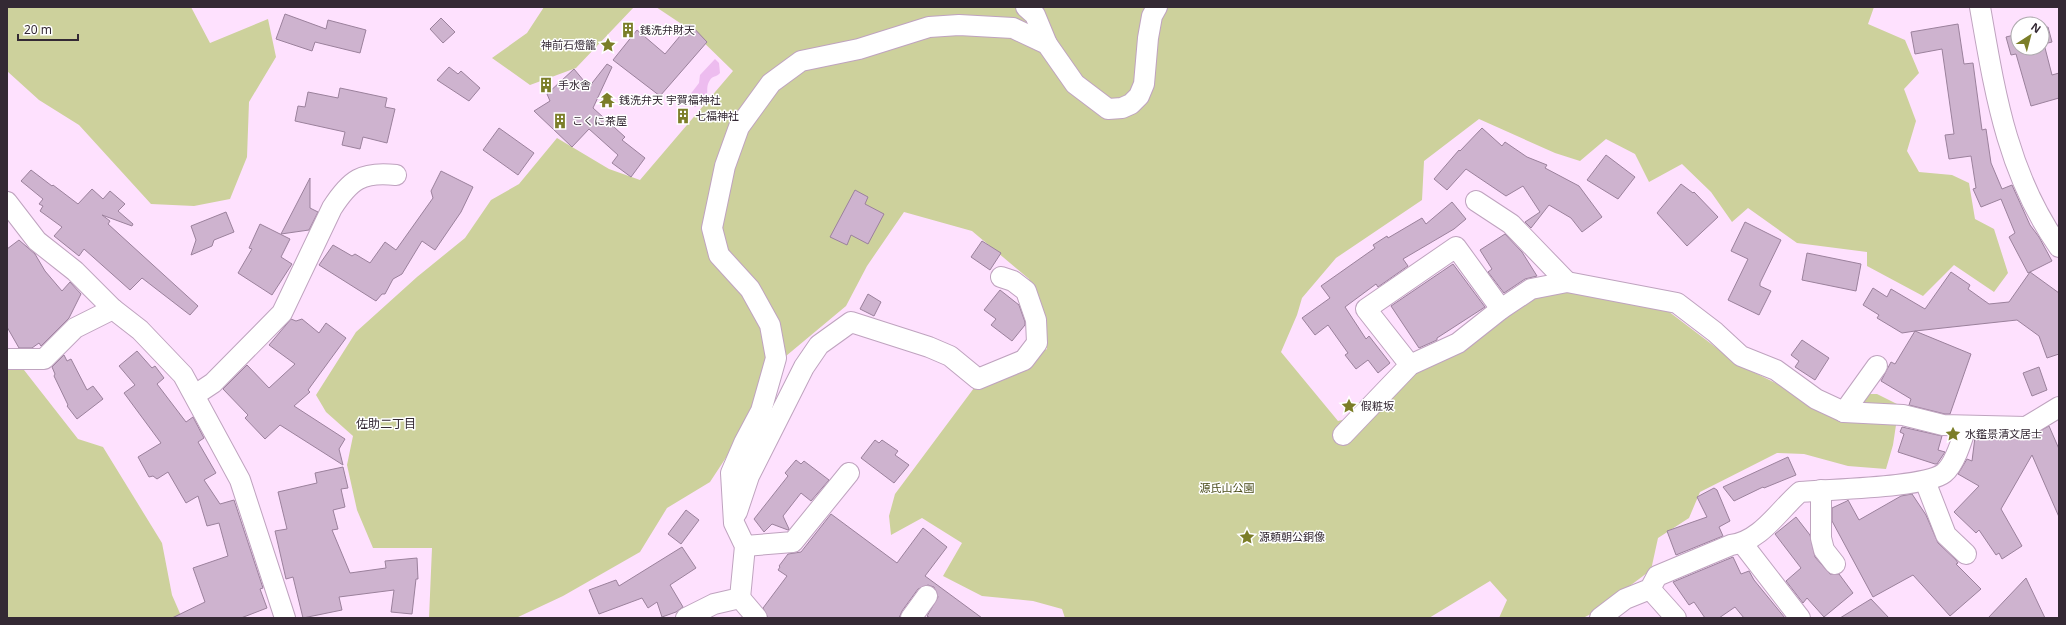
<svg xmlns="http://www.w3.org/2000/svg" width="2066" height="625" viewBox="0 0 2066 625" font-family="'Noto Sans','Noto Sans JP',sans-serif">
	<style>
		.green { fill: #cdd19c }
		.water { fill: #edbcef }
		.building { fill: #ceb3cf; stroke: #9b819c }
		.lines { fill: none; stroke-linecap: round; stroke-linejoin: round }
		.minor-casing { stroke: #bfa3bf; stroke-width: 22 }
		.minor { stroke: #fff; stroke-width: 20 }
		.labels { text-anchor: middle; stroke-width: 3; stroke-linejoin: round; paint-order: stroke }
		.poi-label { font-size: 11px; fill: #342934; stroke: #fff; text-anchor: start }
		.park-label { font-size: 11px; fill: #484a18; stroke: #fff }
		.neighbourhood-label { font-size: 12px; fill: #342934; stroke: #fff }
	</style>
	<rect width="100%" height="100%" fill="#fee1fe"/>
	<g class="green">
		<polygon points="7,7 191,7 210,43 268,19 276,57 249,102 247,157 230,199 194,206 151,204 79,125 39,100 7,71"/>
		<polygon points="544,7 634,7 576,68 530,85 492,58 527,33"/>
		<polygon points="656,7 1874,7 1868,24 1905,40 1919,73 1904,89 1916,121 1907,151 1919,172 1952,175 1969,183 1975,219 1994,229 2008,273 1994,292 1954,265 1923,296 1867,266 1867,252 1797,243 1748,208 1732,222 1711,192 1682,164 1649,182 1635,154 1606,139 1580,161 1555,153 1479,119 1424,161 1422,200 1336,258 1302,298 1297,315 1281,352 1338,421 1355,417 1493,312 1572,278 1668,311 1739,365 1844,417 1863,394 1877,394 1899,405 1893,445 1886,469 1848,466 1804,454 1777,453 1700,492 1689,518 1658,538 1651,570 1595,612 1583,618 1499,618 1507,600 1490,581 1429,618 1065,618 1062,609 1033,601 982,596 943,576 962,543 922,518 891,535 889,516 895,494 974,388 1047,349 1029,279 972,231 904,212 867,266 846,306 780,361 744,430 710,482 667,508 640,552 563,596 516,618 429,618 432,548 373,548 357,510 347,465 353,436 326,412 316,395 356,332 417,277 465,238 491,200 519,184 557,138 609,169 640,180 733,71 692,31"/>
		<polygon points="7,365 24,370 78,439 103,447 162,543 172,595 182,618 7,618"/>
	</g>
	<path class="water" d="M715,59L719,63L720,73C717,77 712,76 710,80C704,89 711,94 703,105L695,107L689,102V96L699,83L700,75Z"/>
	<g class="building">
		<polygon points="285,14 326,29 328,20 366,30 360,53 315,42 312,51 276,39"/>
		<polygon points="441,18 455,32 443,43 430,29"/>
		<polygon points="690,24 707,42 660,96 613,60 637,30 665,54"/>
		<polygon points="1958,24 1964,64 1973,63 1982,130 1986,129 1991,163 2002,189 2012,185 2030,225 2039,237 2052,261 2030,272 2059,293 2059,354 2047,358 2039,336 2017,320 1915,331 1971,354 1950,414 1945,414 1909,405 1911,399 1881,381 1891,362 1895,364 1915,331 1902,333 1877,318 1879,315 1863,305 1873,288 1887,297 1891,289 1925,309 1951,272 1970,285 1968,289 1989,304 2009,302 2030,272 2028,273 2009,237 2015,233 2001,199 1981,207 1973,189 1976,188 1971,156 1949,159 1945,135 1954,134 1942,49 1915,54 1911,32"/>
		<polygon points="2048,27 2052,42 2044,44 2052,75 2059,73 2059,98 2031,106 2016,54 2011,55 2006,37 2018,34 2018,48 2042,48 2042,28"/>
		<polygon points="607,64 612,67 593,108 625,137 622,140 645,158 631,177 612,163 618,155 589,129 572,147 534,111 550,101 547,94 574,69 589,87"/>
		<polygon points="449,67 458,74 461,71 480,88 469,101 437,80"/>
		<polygon points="340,88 387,98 385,107 395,109 387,143 363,137 360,149 342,145 345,132 295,121 298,106 305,107 308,92 338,98"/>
		<polygon points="499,128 534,153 518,175 483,150"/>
		<polygon points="1482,128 1502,146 1505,142 1527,157 1547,165 1545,168 1579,186 1602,217 1582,232 1571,218 1549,205 1531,228 1525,222 1540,212 1523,186 1506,196 1466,169 1447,190 1434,179 1459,150 1460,151"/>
		<polygon points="1606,155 1635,177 1618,199 1587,180"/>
		<polygon points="31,170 52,186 53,185 78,204 92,189 103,199 110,191 125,204 118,211 133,224 132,226 102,215 110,221 108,224 198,306 190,315 142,278 130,290 84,249 79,256 54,236 62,227 40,211 43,206 39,204 43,199 21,181"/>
		<polygon points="441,171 473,187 461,212 435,250 422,241 402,274 393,279 385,294 382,294 376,301 319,265 333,245 352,256 355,254 370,263 385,242 396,250 433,198 431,191"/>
		<polygon points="310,178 310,208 318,212 309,230 281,234"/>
		<polygon points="1681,184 1693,193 1694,192 1718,217 1687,246 1657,213"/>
		<polygon points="855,190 868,197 865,204 884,214 868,244 851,235 847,245 830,237"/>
		<polygon points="1452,202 1466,219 1454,229 1403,259 1408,266 1378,287 1376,284 1345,307 1366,339 1369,336 1390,363 1378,373 1368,360 1356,369 1345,355 1348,353 1328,325 1315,335 1302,318 1330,298 1321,286 1375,248 1373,245 1387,236 1388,238 1422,218 1426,224"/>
		<polygon points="226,212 234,232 214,240 212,246 191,255 196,240 191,226"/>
		<polygon points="1745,222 1781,240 1760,283 1760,286 1771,291 1759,315 1728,300 1748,259 1731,251"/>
		<polygon points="260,224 290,239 281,257 292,264 272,295 238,273 252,249 249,248"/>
		<polygon points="1505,234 1522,252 1537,276 1525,279 1504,293 1488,272 1492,269 1480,250"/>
		<polygon points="19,240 35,254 45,271 62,291 70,282 81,294 69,318 41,346 39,343 32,348 19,348 7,327 7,249"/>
		<polygon points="982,241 1001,253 990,270 971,257"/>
		<polygon points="1807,253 1861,264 1856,291 1802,280"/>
		<polygon points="1453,264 1485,307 1437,338 1437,340 1419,348 1391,306"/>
		<polygon points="1000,290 1019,305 1025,322 1025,325 1012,341 991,325 996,319 984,310"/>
		<polygon points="868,294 881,302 874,316 860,309"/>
		<polygon points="291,319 296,321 302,319 319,333 326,323 346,338 308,390 310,392 294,406 345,439 339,449 343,465 280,425 265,439 245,418 248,415 223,389 247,365 269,388 295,364 269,345"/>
		<polygon points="1802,340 1829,358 1815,380 1795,367 1799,361 1791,355"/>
		<polygon points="137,351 152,368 155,366 164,378 157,384 186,422 193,417 204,438 198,442 216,473 204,480 220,504 234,500 263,588 260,589 267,608 241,618 172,618 205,602 193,568 228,556 219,523 207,526 198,496 186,503 168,472 157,479 153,476 149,477 138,457 161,443 124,393 135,385 119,366"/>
		<polygon points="64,355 67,361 71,359 87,390 93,386 103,399 77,419 67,406 68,405 54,376 55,374 52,367"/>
		<polygon points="2039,367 2047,390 2032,396 2023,373"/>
		<polygon points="2049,426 2059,449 2059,517 2032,455 2001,509 2022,546 2002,559 1999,553 1996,555 1979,530 1976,533 1954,512 1979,486 1958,474 1967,459 1972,461 1975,437 2026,438"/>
		<polygon points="1902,427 1942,436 1938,450 1945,452 1937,464 1935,464 1898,452 1904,434 1900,432"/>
		<polygon points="875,440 879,443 882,440 898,451 895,455 909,465 894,483 861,458"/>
		<polygon points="1788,457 1796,475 1764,488 1763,487 1734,501 1723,487"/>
		<polygon points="796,460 801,464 804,461 829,480 811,501 801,493 783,516 789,529 788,530 772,524 764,532 754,519 788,476 785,473"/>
		<polygon points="343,467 348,488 341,489 345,507 333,510 338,529 332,530 350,573 386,568 385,561 417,558 418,579 416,579 412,614 391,612 394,590 339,597 342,610 303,618 293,577 286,579 275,531 287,529 278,492 317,483 315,473"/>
		<polygon points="1714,488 1717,490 1730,521 1719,527 1723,536 1676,555 1667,531 1707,517 1697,497"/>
		<polygon points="1912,494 1926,515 1938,543 1956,560 1958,563 1956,564 1981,589 1950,616 1913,575 1873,597 1832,521 1832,508 1847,501 1848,500 1859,520 1901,496"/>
		<polygon points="686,510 699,520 681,544 668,534"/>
		<polygon points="831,514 897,563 923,528 947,547 925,576 982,618 930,618 927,616 938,597 934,587 928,585 918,589 902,611 899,618 768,618 763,608 787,576 778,570 780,567 779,566 788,554 801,552"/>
		<polygon points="1796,517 1810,535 1815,557 1830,574 1839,574 1853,593 1824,617 1807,598 1803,603 1786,581 1801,568 1775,534"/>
		<polygon points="682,547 696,568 670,585 683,607 676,612 662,617 657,602 648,608 642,598 599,614 589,590 616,580 619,586"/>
		<polygon points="1733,557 1741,574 1749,571 1754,580 1785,618 1744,618 1735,607 1719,618 1705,618 1694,602 1689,605 1673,582"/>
		<polygon points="2026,578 2045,618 1988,618"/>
		<polygon points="1871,599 1889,618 1840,618"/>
	</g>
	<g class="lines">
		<defs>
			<g id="minor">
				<polyline points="1026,7 1035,15 1047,44"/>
				<path d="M1980,7C1995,93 2007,173 2059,247"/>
				<polyline points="1476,201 1511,224 1567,282"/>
				<polyline points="7,202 37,241 75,271 113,309 140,330 183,375 240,480 285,618"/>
				<polyline points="9,359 44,359 75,328 113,309"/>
				<polyline points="1410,365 1366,309 1456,247 1501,309"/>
				<path d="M195,395L213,383L282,313L332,208C350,180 362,171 396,175"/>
				<polyline points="1844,412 1877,366"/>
				<polyline points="1343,435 1410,365 1458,343 1501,309 1531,289 1567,282 1677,303 1715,332 1741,356 1776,370 1816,399 1844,412 1903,415 1943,425 2026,427 2059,407"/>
				<polyline points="1925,481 1946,535 1966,554"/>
				<polyline points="1821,490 1821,538 1824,550 1835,564"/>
				<polyline points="737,512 749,476 804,367 819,345 851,322 929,347 950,356 978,379 1024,360 1037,343 1036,320 1026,291 1013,281 1001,277"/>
				<polyline points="1742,543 1800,618"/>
				<polyline points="745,546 793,542 849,473"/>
				<polyline points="1650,589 1676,618"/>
				<polyline points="740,598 757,618"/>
				<polyline points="686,618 714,604 740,598 745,546 734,523 731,473 744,443 761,411 776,358 770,325 750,289 719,255 712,228 725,166 739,127 771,83 801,61 859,49 929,27 959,25 1013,28 1047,44 1075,84 1108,109 1122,108 1131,104 1139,96 1144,84 1148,38 1152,16 1157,7"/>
				<polyline points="911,618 927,596"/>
				<path d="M1600,618L1625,599L1650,589L1657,576L1731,545C1761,541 1779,510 1800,492C1829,489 1925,488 1944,473C1955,464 1962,440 1966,427"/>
			</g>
		</defs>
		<use href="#minor" class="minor-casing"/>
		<use href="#minor" class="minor"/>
	</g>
	<defs>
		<symbol id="building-bare" viewBox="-9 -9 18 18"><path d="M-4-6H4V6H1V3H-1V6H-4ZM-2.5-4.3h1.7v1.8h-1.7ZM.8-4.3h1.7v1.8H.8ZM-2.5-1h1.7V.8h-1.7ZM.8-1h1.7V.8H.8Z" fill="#7b7e28" stroke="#fff" stroke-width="2.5" paint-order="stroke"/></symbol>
		<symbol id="sight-bare" viewBox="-9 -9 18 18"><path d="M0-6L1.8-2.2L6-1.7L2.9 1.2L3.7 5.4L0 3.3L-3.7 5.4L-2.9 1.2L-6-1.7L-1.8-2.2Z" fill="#7b7e28" stroke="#fff" stroke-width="2.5" paint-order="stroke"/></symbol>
		<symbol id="temple-bare" viewBox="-9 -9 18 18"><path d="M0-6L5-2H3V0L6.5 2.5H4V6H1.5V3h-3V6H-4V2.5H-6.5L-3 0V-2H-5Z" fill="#7b7e28" stroke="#fff" stroke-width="2.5" paint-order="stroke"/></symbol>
	</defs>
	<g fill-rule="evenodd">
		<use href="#building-bare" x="617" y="19" width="22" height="22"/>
		<use href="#sight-bare" x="597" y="34" width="22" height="22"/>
		<use href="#building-bare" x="535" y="74" width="22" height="22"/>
		<use href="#temple-bare" x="596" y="89" width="22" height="22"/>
		<use href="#building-bare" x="672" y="105" width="22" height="22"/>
		<use href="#building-bare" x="549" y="110" width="22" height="22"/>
		<use href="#sight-bare" x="1338" y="395" width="22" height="22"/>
		<use href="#sight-bare" x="1942" y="423" width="22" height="22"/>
		<use href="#sight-bare" x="1236" y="526" width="22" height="22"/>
	</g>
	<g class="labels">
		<g class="poi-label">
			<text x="640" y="34">銭洗弁財天</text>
			<text x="596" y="49" text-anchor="end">神前石燈籠</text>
			<text x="558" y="89">手水舎</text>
			<text x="619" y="104">銭洗弁天 宇賀福神社</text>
			<text x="695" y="120">七福神社</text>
			<text x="572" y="125">こくに茶屋</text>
			<text x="1361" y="410">假粧坂</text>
			<text x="1965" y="438">水鑑景清文居士</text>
			<text x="1259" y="541">源頼朝公銅像</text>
		</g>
		<g class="park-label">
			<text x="1227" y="492">源氏山公園</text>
		</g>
		<g class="neighbourhood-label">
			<text x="386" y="428">佐助二丁目</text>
		</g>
	</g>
	<rect width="2066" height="625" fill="none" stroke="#342934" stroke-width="16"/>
	<g transform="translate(2030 36) rotate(36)"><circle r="19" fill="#ffffff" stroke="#aea9ae"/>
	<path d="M0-3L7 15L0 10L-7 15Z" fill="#7b7e28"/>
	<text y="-6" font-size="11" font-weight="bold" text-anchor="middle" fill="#342934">N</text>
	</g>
	<path d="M18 34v6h60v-6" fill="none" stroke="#342934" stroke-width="2"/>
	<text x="24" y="34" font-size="12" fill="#342934" stroke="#ffffff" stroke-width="3" paint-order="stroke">20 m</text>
</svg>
